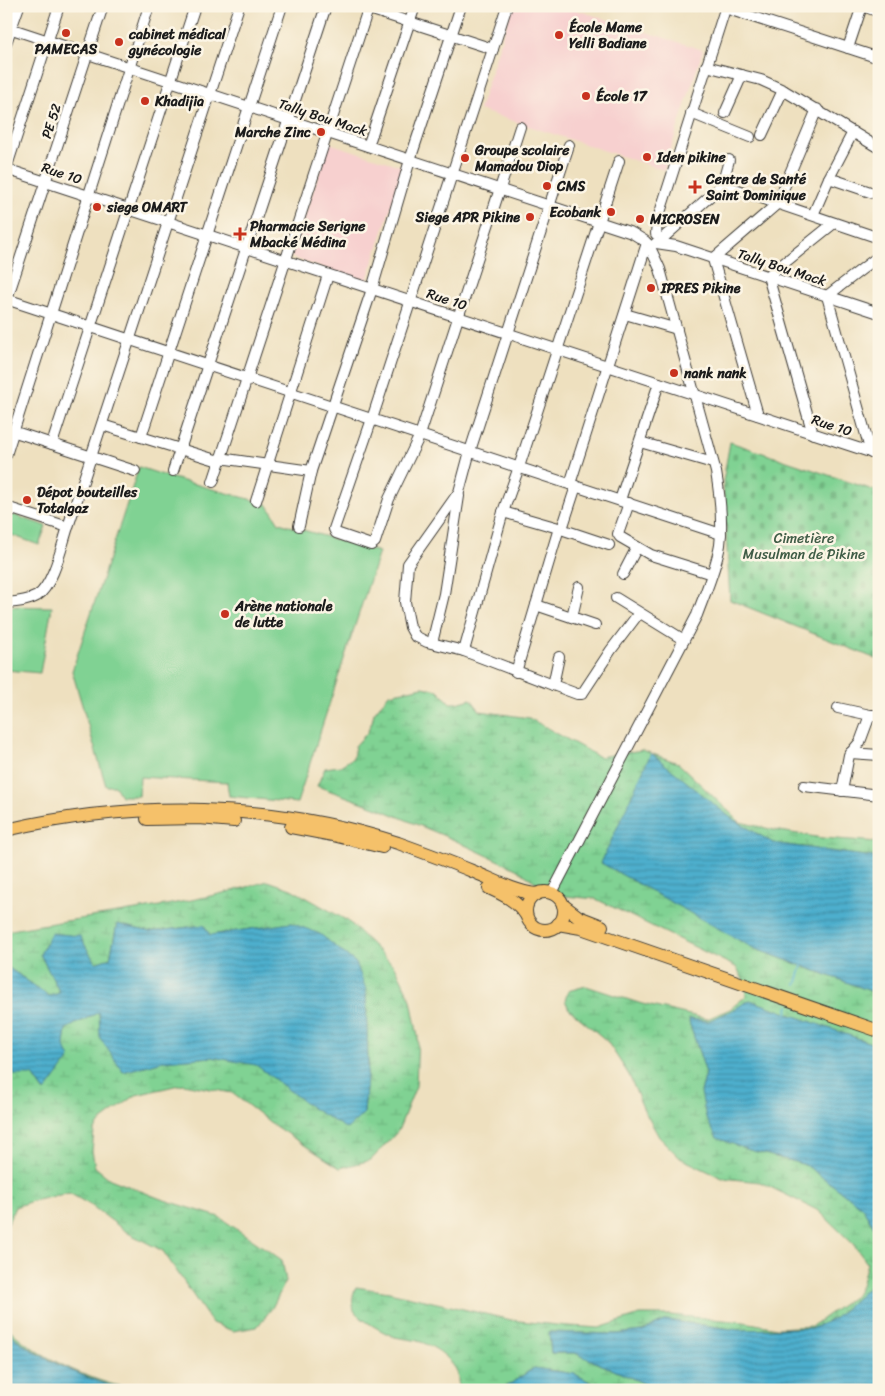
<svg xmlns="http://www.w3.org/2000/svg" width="885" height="1396" viewBox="0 0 885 1396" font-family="Sriracha,sans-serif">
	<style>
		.built { fill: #f7d0cf }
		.grass { fill: #80d293; stroke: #4e7758 }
		.wetland { fill: url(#wetland-marsh); stroke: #4e7758 }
		.cemetery { fill: url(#cemetery-stones); stroke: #4e7758 }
		.water { fill: url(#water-rules); stroke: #356674 }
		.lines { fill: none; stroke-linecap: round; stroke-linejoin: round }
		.stream { stroke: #4eafcd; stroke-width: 2 }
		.minor-casing { stroke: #3c3934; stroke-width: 12 }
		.major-casing { stroke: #3c3934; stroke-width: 14 }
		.minor { stroke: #fff; stroke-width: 10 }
		.major { stroke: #f5c16b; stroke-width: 12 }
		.poi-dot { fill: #c8321e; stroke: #fcf5e5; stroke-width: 2 }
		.labels { text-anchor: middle; stroke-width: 5; stroke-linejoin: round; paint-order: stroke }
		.poi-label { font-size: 14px; font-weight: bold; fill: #1c1c1c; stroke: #fcf5e5; text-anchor: start }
		.street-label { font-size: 14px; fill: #1c1c1c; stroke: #fcf5e5 }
		.park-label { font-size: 14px; fill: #3f5c46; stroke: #fcf5e5 }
	</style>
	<defs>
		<pattern id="wetland-marsh" width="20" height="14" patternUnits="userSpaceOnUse" patternTransform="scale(1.25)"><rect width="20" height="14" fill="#80d293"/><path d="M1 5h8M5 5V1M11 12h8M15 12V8" fill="none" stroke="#6eb47e"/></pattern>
		<pattern id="cemetery-stones" width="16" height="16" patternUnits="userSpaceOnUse" patternTransform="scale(1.25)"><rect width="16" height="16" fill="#80d293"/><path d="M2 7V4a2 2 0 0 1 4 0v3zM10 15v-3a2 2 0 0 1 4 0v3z" fill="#6eb47e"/></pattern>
		<pattern id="water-rules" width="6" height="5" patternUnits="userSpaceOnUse" patternTransform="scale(1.25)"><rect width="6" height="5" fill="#4eafcd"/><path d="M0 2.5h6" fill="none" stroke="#408ea6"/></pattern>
	</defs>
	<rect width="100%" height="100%" fill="#fcf5e5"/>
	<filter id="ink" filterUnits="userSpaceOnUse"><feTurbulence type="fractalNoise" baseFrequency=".02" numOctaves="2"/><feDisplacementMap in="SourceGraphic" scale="10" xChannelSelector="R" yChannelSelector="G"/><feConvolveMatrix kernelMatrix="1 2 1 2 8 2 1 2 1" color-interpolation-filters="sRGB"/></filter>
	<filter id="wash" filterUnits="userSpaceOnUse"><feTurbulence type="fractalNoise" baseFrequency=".0096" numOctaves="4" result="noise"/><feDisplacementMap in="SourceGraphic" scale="20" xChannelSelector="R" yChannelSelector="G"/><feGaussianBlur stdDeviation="1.12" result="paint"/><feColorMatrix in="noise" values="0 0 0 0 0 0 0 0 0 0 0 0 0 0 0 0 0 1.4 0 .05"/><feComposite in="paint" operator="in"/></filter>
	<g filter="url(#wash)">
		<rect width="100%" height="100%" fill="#eee0bf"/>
		<g class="built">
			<polygon points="512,6 564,6 703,50 664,170 479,110"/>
			<polygon points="329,143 404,167 366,283 291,257"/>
		</g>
		<g class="grass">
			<polygon points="139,467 169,477 267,504 279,523 379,552 297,803 229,796 227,782 140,777 139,796 121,796 115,786 106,786 72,671"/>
			<polygon points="11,514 46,526 39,545 6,533 6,527"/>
			<polygon points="6,606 52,607 40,673 6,670"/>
		</g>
		<g class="wetland">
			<path d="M423,687L438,690L450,703H457L471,699L480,711L529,718L599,757L642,750L678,763L740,822L774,830L822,838L879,842V858L773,843L731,818L753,948L879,994V1046L750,1000L731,1011L708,1021L688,1019L706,1073L701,1092L746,1149L806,1165L863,1207L879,1235L878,1279L835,1318L813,1328L739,1330L666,1320L643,1331L616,1334L549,1332L551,1353H575L659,1390H605L575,1374L534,1368L501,1390H457C464,1367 441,1349 421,1342C413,1339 403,1339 395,1337C386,1334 357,1318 354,1310C351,1301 353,1295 356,1287L389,1292L511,1320L556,1325L599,1328L640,1315H670L744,1322L777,1328L812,1326L856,1295L861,1286L867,1263L853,1244L819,1211L760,1182L722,1178L680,1158L659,1137L643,1108L629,1075L607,1041L569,1009L565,1000L568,991L586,986L642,1004L707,1019L730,1009L746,996L745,983L736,967L596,899L555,895L516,869L452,839L375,807L317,786L325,768L340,766L353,758L355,746L367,733L372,722L374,713L389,694Z"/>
			<path d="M268,881L291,889L348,921L396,968L411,1000L418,1037L416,1086L398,1131L371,1160L340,1168L275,1126L232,1093L183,1084L136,1095L101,1121L94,1131L92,1151L95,1167L110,1179L161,1199L219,1217L282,1260L286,1281L272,1308L257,1327L233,1331L212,1323L163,1251L128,1233L92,1206L69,1193L32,1201L15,1207L6,1227V1055L33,1075L44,1091L64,1045L66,1028L99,1012L101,1038L123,1072L163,1061L212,1057L257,1065L312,1108L364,1113L368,1064L366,989L292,923L210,935L204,925L150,932L117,924L110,958L95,963L40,954L60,993L49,996L6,966V931C93,915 183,907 268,881Z"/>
			<path d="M6,1325C27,1351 83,1377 115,1385C126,1387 139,1388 150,1390C138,1390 127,1390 115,1388C96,1383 7,1343 6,1325Z"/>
		</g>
		<polygon class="cemetery" points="730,442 879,492 879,660 730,600 723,481"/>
		<g class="water">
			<polygon points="651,753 731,818 773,843 879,858 879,994 753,948 601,863"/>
			<polygon points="291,923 320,934 356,963 366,989 368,1064 364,1113 347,1129 312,1108 256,1065 212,1057 163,1061 123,1072 100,1038 99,1012 66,1029 64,1045 70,1058 45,1092 33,1075 14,1075 6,1055 6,966 49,996 60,993 40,954 51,933 80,936 95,963 110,958 117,924 150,932 204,925 210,935"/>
			<polygon points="750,1000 879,1046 879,1235 862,1207 806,1165 746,1149 717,1138 706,1118 701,1092 706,1073 688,1019 708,1021 731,1011"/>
			<polygon points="879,1278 879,1390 659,1390 575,1353 551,1353 549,1332 616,1334 643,1331 666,1320 739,1330 813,1328 835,1318"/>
			<path d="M6,1329C27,1355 98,1385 130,1390H6Z"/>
			<polygon points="534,1368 575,1374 605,1390 501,1390"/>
		</g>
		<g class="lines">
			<g class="stream">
				<polyline points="796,985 802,966"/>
				<polyline points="787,1013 789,1006"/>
			</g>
		</g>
	</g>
	<g filter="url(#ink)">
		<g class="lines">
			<defs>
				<g id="minor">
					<polyline points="507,6 372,419 334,529 336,533 371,545 375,542 389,499 420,435 520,127"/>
					<polyline points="863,6 879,12"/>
					<polyline points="363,7 493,49"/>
					<polyline points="725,8 879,58"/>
					<polyline points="6,27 632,233 645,241"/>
					<polyline points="6,43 19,6"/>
					<polyline points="848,48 862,6"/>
					<polyline points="706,66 761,80 783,90 879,148"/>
					<polyline points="691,113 750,137"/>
					<polyline points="725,113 742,75"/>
					<polyline points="762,135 783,90"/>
					<polyline points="368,146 415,6"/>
					<polyline points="6,169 879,455"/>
					<polyline points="6,169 59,6"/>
					<polyline points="829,178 879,195"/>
					<polyline points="718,189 724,178 729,160"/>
					<polyline points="813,215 829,178 853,132"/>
					<polyline points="656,234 657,222 726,6"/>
					<polyline points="663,238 718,189 729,187 879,238"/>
					<polyline points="656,243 676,246 879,313"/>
					<polyline points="6,299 721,534"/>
					<polyline points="6,302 103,6"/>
					<polyline points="625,314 677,329"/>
					<polyline points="758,415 713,259 777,204 817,109"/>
					<polyline points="102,425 219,461"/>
					<polyline points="6,429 135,471"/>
					<polyline points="813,434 768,276 834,223"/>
					<polyline points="141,437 282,6"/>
					<polyline points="640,442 713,463"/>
					<polyline points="52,444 195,6"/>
					<polyline points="871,453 827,296 879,256"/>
					<polyline points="6,455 149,6"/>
					<polyline points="220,458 311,471"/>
					<polyline points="173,471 326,6"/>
					<polyline points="213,482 369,6"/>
					<polyline points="570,484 647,243"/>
					<polyline points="620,500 659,383"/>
					<polyline points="256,501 328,275"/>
					<polyline points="629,503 618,534 620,537 651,555 712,574"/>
					<polyline points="6,507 68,527"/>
					<polyline points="503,512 555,527 609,545"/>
					<polyline points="299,526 311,471 372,289 410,160 461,6"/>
					<polyline points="562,529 576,486"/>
					<polyline points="623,574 637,547"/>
					<polyline points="616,598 684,640"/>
					<path d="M6,603C17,602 28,601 37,596C53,586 62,545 68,527L239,6"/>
					<polyline points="536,605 595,625"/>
					<polyline points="572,617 579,587"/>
					<polyline points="432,643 444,594 459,496"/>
					<polyline points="464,651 503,512 519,467 619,161"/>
					<polyline points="559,657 553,685 577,694 582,694 611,650 639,613"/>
					<polyline points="516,672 559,528"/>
					<polyline points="553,685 464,651 427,642 415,636 410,627 405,602 408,564 459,492 470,451 569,145"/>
					<polyline points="838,708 870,715"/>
					<polyline points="850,753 879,755"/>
					<polyline points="804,786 879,795"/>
					<polyline points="842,791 849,755 860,742 870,715 879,715"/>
					<path d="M552,893L697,615C705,593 716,569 720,545C723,521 720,496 716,472L660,269L649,245"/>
				</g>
				<g id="major">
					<polyline points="147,819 199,818 234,821"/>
					<polyline points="291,827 333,835 382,847"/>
					<path d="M6,830C135,800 272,802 398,843C423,852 448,861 472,871C494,880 513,891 536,894"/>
					<path d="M489,888C504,895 517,901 526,915"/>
					<circle cx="545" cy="911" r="19"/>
					<polyline points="563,905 579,917 602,926"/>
					<polyline points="558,924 581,928 879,1031"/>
				</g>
			</defs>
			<use href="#minor" class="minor-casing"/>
			<use href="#major" class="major-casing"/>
			<use href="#minor" class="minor"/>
			<use href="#major" class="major"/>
		</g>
	</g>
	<g class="poi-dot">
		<circle cx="66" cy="33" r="5"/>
		<circle cx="559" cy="35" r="5"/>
		<circle cx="119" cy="42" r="5"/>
		<circle cx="586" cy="96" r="5"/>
		<circle cx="145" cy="101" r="5"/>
		<circle cx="321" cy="132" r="5"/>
		<circle cx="647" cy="157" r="5"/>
		<circle cx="465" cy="158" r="5"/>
		<circle cx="547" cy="186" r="5"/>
		<path d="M692.5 179.5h5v5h5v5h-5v5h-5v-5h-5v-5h5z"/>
		<circle cx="97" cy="207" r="5"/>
		<circle cx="611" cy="212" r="5"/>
		<circle cx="530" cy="217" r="5"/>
		<circle cx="640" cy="219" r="5"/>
		<path d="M237.5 226.5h5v5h5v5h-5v5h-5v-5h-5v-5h5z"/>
		<circle cx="651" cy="288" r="5"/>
		<circle cx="674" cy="373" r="5"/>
		<circle cx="27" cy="500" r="5"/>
		<circle cx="225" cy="614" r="5"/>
	</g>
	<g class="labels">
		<g class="poi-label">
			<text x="569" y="32">École Mame<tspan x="569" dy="16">Yelli Badiane</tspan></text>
			<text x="129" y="39">cabinet médical<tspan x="129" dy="16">gynécologie</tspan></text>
			<text x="66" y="54" text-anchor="middle">PAMECAS</text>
			<text x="596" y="101">École 17</text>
			<text x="155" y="106">Khadijia</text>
			<text x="311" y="137" text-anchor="end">Marche Zinc</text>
			<text x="475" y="155">Groupe scolaire<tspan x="475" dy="16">Mamadou Diop</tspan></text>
			<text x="657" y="162">Iden pikine</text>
			<text x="706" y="184">Centre de Santé<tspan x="706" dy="16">Saint Dominique</tspan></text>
			<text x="557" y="191">CMS</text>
			<text x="107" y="212">siege OMART</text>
			<text x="601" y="217" text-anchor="end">Ecobank</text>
			<text x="520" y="222" text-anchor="end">Siege APR Pikine</text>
			<text x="650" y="224">MICROSEN</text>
			<text x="250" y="231">Pharmacie Serigne<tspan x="250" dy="16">Mbacké Médina</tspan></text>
			<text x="661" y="293">IPRES Pikine</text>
			<text x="684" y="378">nank nank</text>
			<text x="37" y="497">Dépot bouteilles<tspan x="37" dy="16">Totalgaz</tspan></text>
			<text x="235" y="611">Arène nationale<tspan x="235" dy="16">de lutte</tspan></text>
		</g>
		<g class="street-label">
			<text transform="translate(323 117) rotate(18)" y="5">Tally Bou Mack</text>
			<text transform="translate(51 121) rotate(-72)" y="5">PE 52</text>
			<text transform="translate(62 173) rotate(18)" y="5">Rue 10</text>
			<text transform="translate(782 267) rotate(18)" y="5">Tally Bou Mack</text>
			<text transform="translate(447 299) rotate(18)" y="5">Rue 10</text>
			<text transform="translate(832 425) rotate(18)" y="5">Rue 10</text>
		</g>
		<g class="park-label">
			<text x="804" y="543">Cimetière<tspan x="804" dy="16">Musulman de Pikine</tspan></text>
		</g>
	</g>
	<rect width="885" height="1396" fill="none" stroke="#fcf5e5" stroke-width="25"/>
</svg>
